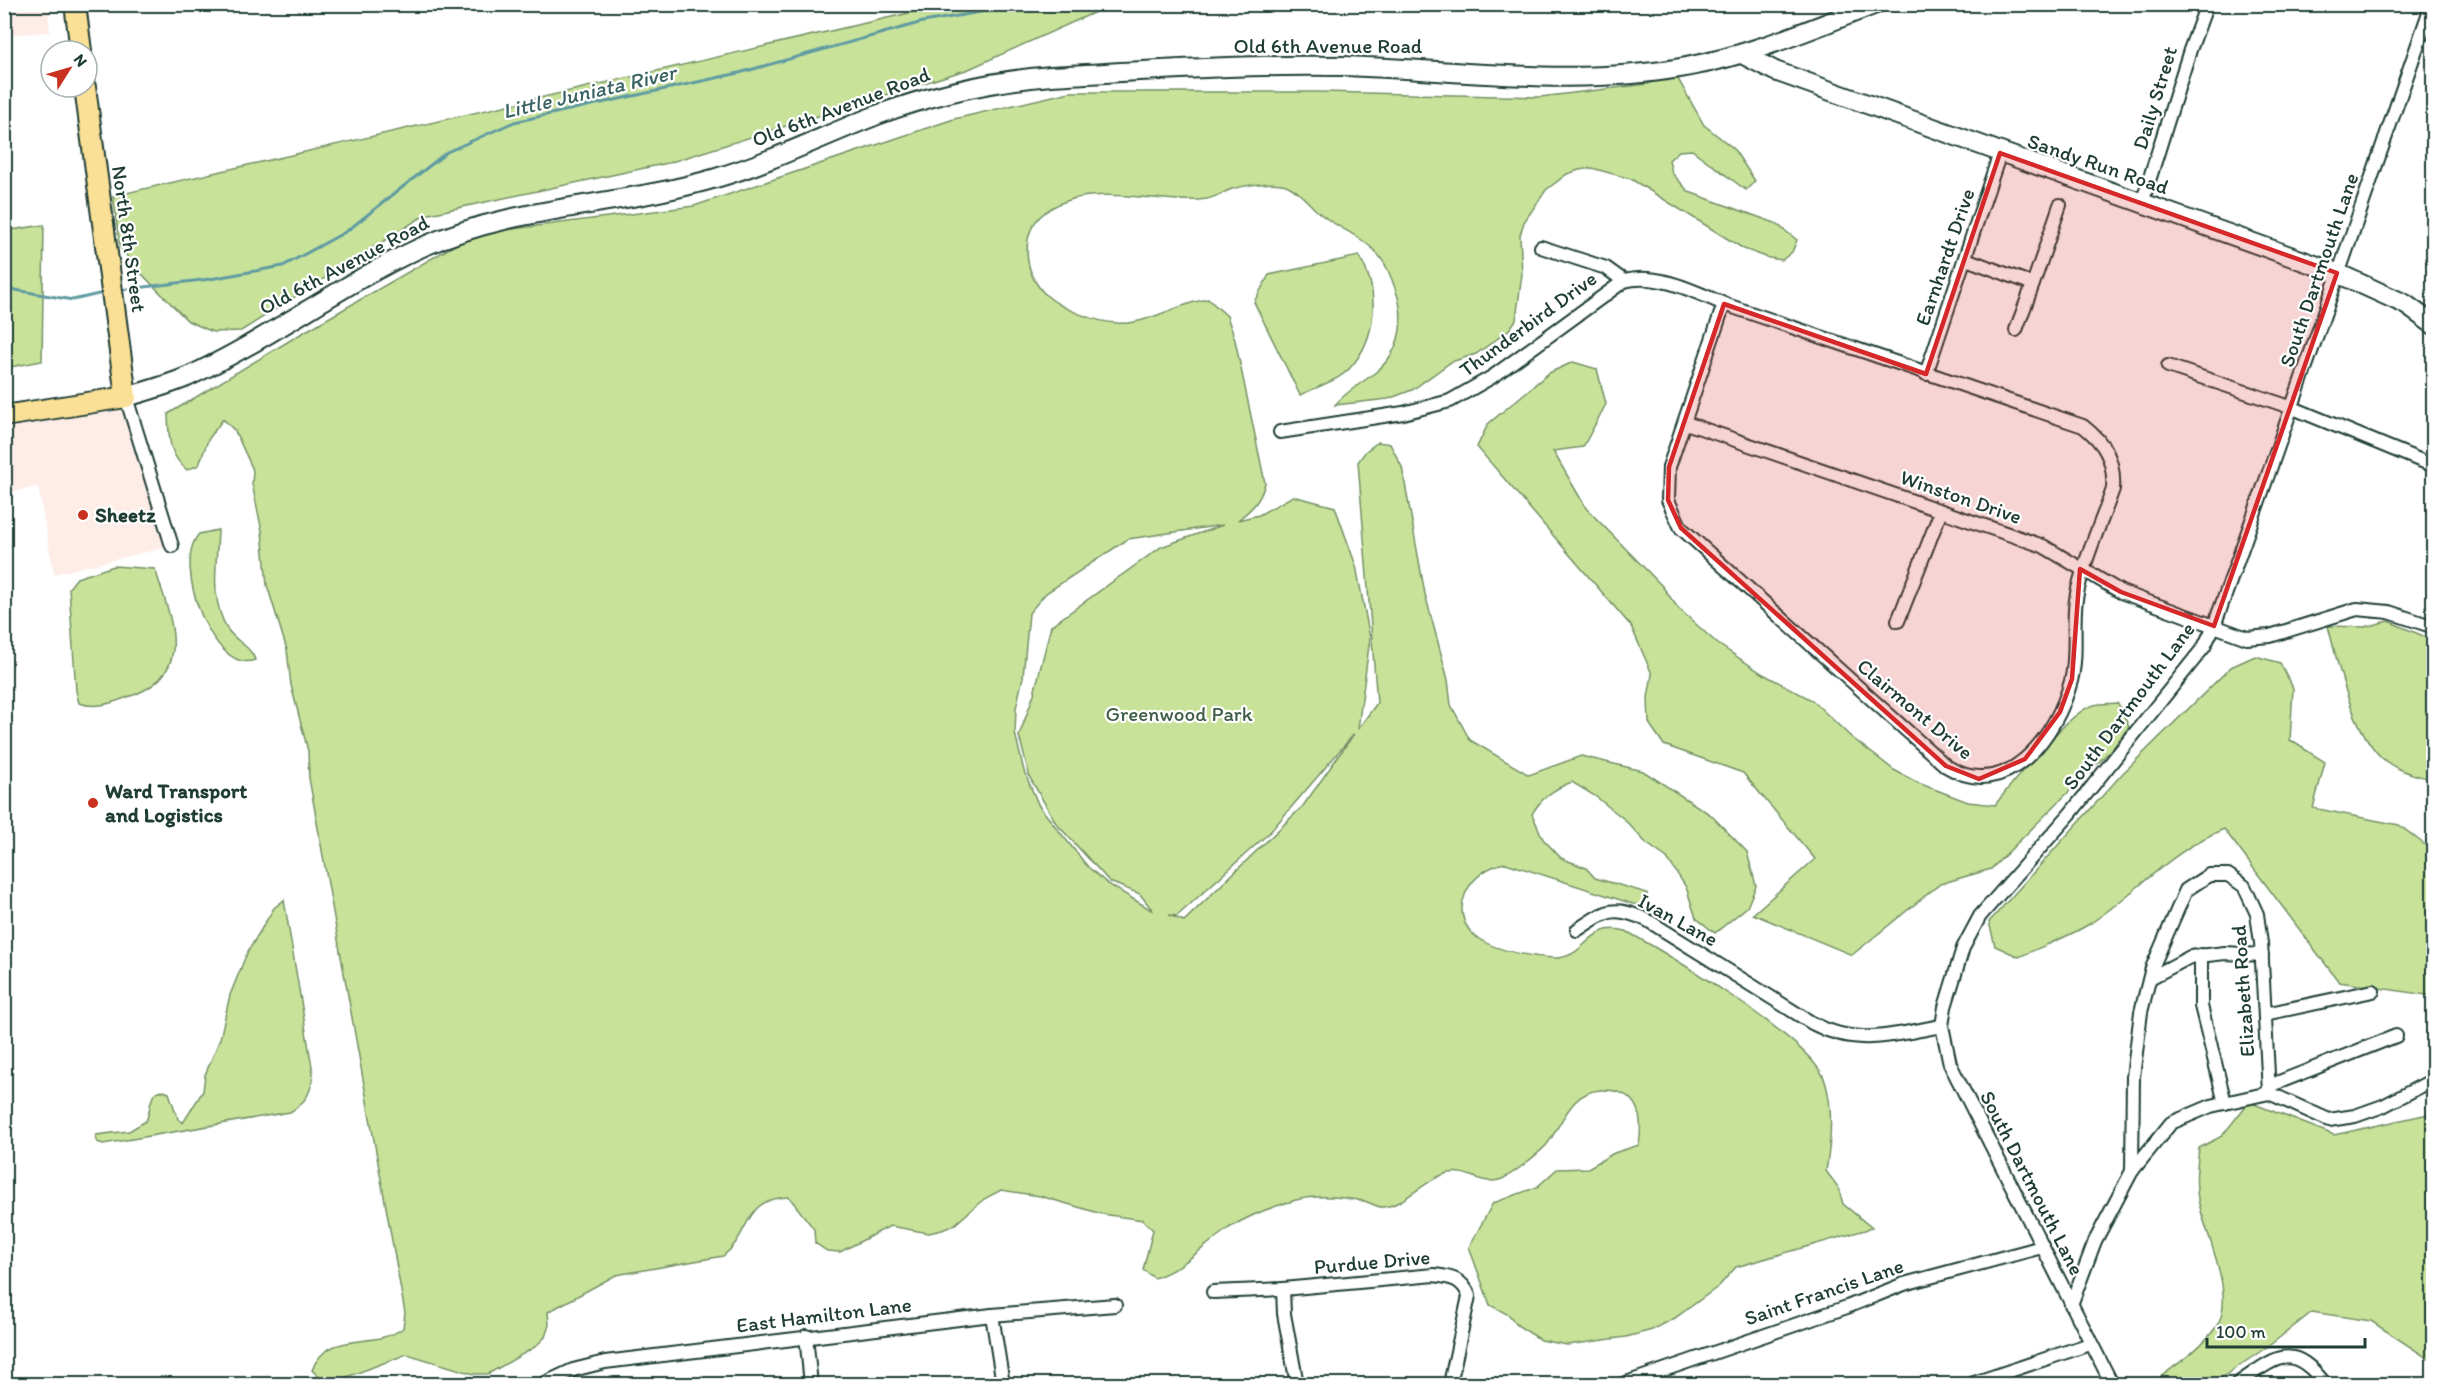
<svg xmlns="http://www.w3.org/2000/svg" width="2438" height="1389" viewBox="0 0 2438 1389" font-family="Itim,sans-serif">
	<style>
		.built { fill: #feede7 }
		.green { fill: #c8e399; stroke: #749066; stroke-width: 1.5; fill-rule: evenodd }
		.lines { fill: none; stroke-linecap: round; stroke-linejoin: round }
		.stream { stroke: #619ba2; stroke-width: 3 }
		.street-casing { stroke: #1f3d34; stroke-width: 16 }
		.secondary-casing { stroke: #1f3d34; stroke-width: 22 }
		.primary-casing { stroke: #1f3d34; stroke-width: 24 }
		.street { stroke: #fff; stroke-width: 12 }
		.secondary { stroke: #fff; stroke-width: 18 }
		.primary { stroke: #fadf96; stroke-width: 20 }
		.marked { fill: #d62828; fill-opacity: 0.2; stroke: #d62828; stroke-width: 4.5; stroke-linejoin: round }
		.poi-dot { fill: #c8321e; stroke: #fff; stroke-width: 2 }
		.labels { text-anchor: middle; stroke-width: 4.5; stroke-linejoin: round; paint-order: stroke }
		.street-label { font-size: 21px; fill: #1f3d34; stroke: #fff }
		.poi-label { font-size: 21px; font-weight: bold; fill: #1f3d34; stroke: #fff; text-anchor: start }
		.park-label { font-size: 21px; fill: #415e48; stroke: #fff }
		.water-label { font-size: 22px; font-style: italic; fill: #3a6462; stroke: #fff }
	</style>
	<rect width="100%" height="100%" fill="#fff"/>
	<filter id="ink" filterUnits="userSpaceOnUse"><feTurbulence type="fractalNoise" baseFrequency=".0167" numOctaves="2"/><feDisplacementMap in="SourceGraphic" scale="12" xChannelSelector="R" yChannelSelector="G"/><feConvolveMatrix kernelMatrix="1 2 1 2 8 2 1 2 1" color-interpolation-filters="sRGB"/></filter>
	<g filter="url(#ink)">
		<g class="built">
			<polygon points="5,4 48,5 50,32 5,35"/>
			<polygon points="130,400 172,546 54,574 38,487 5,493 5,416"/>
		</g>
		<g class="green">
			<polygon points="948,4 1111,5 969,69 668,163 425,215 241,331 213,332 188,321 136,268 120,247 113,196"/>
			<path d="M1666,77L1678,79L1704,125L1733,148L1755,181L1746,190L1692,150L1679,151L1669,160L1672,173L1689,192L1775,223L1797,240L1792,252L1782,260L1769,258L1744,249L1631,179L1592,168L1579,170L1567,174L1546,190L1524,222L1520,235L1522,274L1516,320L1508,331L1476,354L1451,362L1412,390L1388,399L1335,405C1347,390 1363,383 1377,371C1402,350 1406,317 1395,288C1388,268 1382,254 1363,241C1349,231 1330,223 1317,211C1308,203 1299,190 1286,185C1273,181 1246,185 1232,189C1224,192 1216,197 1207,199C1158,206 1086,178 1043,214C1019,234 1024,274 1046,295C1062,309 1095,322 1117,323C1144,326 1179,303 1208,299L1227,316L1235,340L1265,483C1261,500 1252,509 1238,520L1259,515L1293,496L1335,507L1356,566L1370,638L1358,729L1377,703L1358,462L1366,451L1378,442L1390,444L1402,467L1425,594L1448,680L1451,705L1470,740L1529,775L1581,756L1643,771L1711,815L1747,852L1756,886L1747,907L1715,933L1696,918L1686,887L1667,858L1646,843L1624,819L1595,796L1572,782C1555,788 1541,798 1532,814L1543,839L1561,858L1586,868L1595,878L1647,893L1646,905L1633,904L1506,863C1470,868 1443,914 1479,939C1497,951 1532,957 1554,958C1587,959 1587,921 1626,931C1666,953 1814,1041 1825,1081C1834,1110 1831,1142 1826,1171L1838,1187L1843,1204L1872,1228L1736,1267L1719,1286L1675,1318L1652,1330L1626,1337L1567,1345L1541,1340L1517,1325L1509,1315L1490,1305L1469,1247L1493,1203L1537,1187L1557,1169L1588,1168L1614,1153L1639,1145C1644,1114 1637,1088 1600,1090C1571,1092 1563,1122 1548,1143C1542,1151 1512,1175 1502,1179C1482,1187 1468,1169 1449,1173C1427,1177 1402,1208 1381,1207C1375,1206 1369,1202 1364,1201C1343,1197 1317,1194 1296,1200C1274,1206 1248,1216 1229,1228C1204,1245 1183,1269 1154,1278L1143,1270L1153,1230L1143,1220L1102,1214L1040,1196L1001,1190L984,1199L954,1225L942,1230L929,1233L890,1226L840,1252L827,1251L815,1243L814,1229L789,1197C742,1198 752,1234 723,1256L616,1275L548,1312L549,1325L545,1337L535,1347L488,1374H474L407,1354L334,1382L322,1380L312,1370C328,1328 373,1351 403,1328L405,1313L309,778L308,751L291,685L287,650L267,585L262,531L252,484L253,470L235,431L223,419L208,440L199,465L187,470C168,454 169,438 168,414L299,335L474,234L694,206L954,119L1070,92H1319L1540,97L1648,84ZM1223,525L1161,547L1051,626L1034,694L1019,736L1030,778L1056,823L1110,882L1140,894L1153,911L1108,884L1088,867L1039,806L1024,771L1015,733L1016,708L1023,677L1029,613L1046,593L1128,539ZM1354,734L1303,806L1184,921L1169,915L1177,916L1270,832Z"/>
			<polygon points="44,225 42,361 5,368 5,231"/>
			<path d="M1359,256C1380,290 1378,338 1349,369C1338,381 1314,388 1300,395L1254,302L1269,275Z"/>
			<path d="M1573,362L1597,369L1606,404L1583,447L1553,451L1586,508L1662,586L1678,608L1718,644L1763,674L1812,700L1851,737L1894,770L1918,783L1968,802L1995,805C2012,783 2070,710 2094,705C2102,703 2111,704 2118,703L2129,727L2113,748L1991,869L1940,884L1852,955L1753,914L1815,859L1743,773L1664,745L1649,723L1648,698L1652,674L1631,626L1477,447L1488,424L1549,373Z"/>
			<path d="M218,530C217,564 209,599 228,630C236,642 251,646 255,660C214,676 171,564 199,534Z"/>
			<path d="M114,566L155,569C171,619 197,675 128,697C111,703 96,709 79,703L76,691L69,588L77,578Z"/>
			<path d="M2388,621L2433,640V779C2416,776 2396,771 2382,758C2351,728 2339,667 2328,626L2365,627Z"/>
			<path d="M2255,656L2280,663L2293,688L2290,740L2325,762L2313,808L2399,825L2433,851V996L2339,982L2224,829C2172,850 2137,892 2091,923C2069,937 2042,946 2019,957L1995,946L1989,922L2123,773L2231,667Z"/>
			<path d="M284,900L313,1073C312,1092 306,1102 290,1112L103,1144L97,1142L96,1135L129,1131L146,1121C152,1109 148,1083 169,1093L178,1119L183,1123L203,1091L205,1075L220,1039L230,995L247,953L274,908Z"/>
			<path d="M2249,1102L2334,1135L2433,1113V1357L2427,1358L2371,1321L2312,1312L2270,1345L2212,1384H2151C2173,1367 2199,1351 2216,1327C2238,1297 2204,1231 2198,1199C2195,1182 2197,1165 2199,1148L2222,1136Z"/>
		</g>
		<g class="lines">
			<g class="stream">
				<polyline points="4,288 73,300 103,293"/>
				<polyline points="120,290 210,279 283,266 347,231 447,152 514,122 739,73 923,22 1027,4"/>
			</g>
			<defs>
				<g id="street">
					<polyline points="2142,203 2190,50 2207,4"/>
					<polyline points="1541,247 1606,268 1624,281"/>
					<polyline points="1966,259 2033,284 2016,330"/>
					<polyline points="2033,284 2060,205"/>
					<path d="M1724,304L2083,426C2105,443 2115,461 2113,489C2102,521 2087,552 2079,585C2070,616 2079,650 2071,681C2057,735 2007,804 1946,766L1681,528L1668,500L1669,467Z"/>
					<polyline points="2168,366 2293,408 2434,466"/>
					<polyline points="1926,374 2000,153"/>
					<polyline points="126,397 172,546"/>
					<polyline points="1686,423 2043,546 2121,592 2247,638 2270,636 2357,609 2389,612 2434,627"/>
					<path d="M1280,432L1403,413L1450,401L1492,377L1624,281C1656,272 1693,291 1724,304"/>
					<polyline points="1898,621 1941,511"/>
					<path d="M1577,930C1607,910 1613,905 1647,920L1812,1023C1858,1048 1894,1034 1942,1026"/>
					<polyline points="2201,955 2201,1006 2225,1103"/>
					<polyline points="2150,978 2190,957 2225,953 2262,955"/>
					<polyline points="2265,1014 2373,991"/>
					<polyline points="2269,1086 2396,1036"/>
					<polyline points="2132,1171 2133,1077 2141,1012 2152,968 2186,890 2209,875 2228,875 2244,886 2257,914 2261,943 2269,1093"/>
					<polyline points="1283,1289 1284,1314 1297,1384"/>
					<path d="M1213,1292L1283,1289L1434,1275C1451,1277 1463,1279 1469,1296L1450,1384"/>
					<polyline points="2071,1305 2095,1241 2132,1171 2171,1123 2211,1106 2269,1093 2329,1120 2355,1116 2383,1106 2429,1082"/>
					<polyline points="992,1315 1003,1384"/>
					<polyline points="806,1336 811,1384"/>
					<polyline points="543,1384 573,1370 605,1362 992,1315 1115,1305"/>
					<polyline points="1623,1384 1847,1307 1904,1284 2042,1247"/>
					<polyline points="1971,1384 2090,1344"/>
					<path d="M2112,1384L1950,1064L1942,1026L1945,1007L1963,948L1980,916L2070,814L2204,647L2214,626C2289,420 2359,212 2432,4"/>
					<path d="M2237,1384C2276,1358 2291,1340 2325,1384"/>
				</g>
				<g id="secondary">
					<polyline points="1742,54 1775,71 2337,273 2405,304 2434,325"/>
					<path d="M126,397C147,391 168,385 187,377C269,340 340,284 422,247C515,205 619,207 716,178C771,162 823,136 877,115C934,94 991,81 1051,76C1147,71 1245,64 1342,66C1457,69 1572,88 1686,67C1752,55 1813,28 1876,4"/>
				</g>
				<g id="primary">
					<polyline points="75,4 81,51"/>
					<polyline points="4,416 126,397 85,87"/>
				</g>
			</defs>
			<use href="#street" class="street-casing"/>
			<use href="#secondary" class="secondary-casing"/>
			<use href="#primary" class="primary-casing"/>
			<use href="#street" class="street"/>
			<use href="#secondary" class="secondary"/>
			<use href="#primary" class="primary"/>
		</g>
	</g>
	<path class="marked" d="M2000,153L2337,273L2214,626L2121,592L2080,569L2072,679L2060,712L2025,759L1979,779L1946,766L1681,528L1668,500L1669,467L1724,304L1926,374Z"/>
	<g class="poi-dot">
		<circle cx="83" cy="515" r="6"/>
		<circle cx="93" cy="803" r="6"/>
	</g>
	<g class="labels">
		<g class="street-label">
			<text x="1328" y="53">Old 6th Avenue Road</text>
			<text transform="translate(2155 98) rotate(-73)" y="7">Daily Street</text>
			<text transform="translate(841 107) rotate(-21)" y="7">Old 6th Avenue Road</text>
			<text transform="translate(2098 164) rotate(19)" y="7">Sandy Run Road</text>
			<text transform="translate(129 239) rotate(82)" y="7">North 8th Street</text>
			<text transform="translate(1945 257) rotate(-71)" y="7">Earnhardt Drive</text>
			<text transform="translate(344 265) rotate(-28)" y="7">Old 6th Avenue Road</text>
			<text transform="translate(2319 270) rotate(-71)" y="7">South Dartmouth Lane</text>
			<text transform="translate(1528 324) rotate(-36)" y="7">Thunderbird Drive</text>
			<text transform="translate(1961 497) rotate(19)" y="7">Winston Drive</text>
			<text transform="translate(2129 706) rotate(-53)" y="7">South Dartmouth Lane</text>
			<text transform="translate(1915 709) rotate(40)" y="7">Clairmont Drive</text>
			<text transform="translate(1678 920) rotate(29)" y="7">Ivan Lane</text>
			<text transform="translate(2243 991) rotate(-94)" y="7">Elizabeth Road</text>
			<text transform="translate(2032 1183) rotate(63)" y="7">South Dartmouth Lane</text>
			<text transform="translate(1372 1262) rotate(-5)" y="7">Purdue Drive</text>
			<text transform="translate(1824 1292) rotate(-19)" y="7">Saint Francis Lane</text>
			<text transform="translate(824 1315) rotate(-7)" y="7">East Hamilton Lane</text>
		</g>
		<g class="poi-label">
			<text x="95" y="522">Sheetz</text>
			<text x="105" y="798">Ward Transport<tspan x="105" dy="24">and Logistics</tspan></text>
		</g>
		<g class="park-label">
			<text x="1179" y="721">Greenwood Park</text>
		</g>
		<g class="water-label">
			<text transform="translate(589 91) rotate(-13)" y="8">Little Juniata River</text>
		</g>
	</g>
	<rect width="2438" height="1389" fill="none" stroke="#fff" stroke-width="24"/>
	<rect x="12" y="12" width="2414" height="1365" fill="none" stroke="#1f3d34" stroke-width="2" filter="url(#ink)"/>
	<g transform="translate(69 69) rotate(53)"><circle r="28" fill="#ffffff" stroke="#a5b1ae" stroke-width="1.5"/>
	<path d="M0-4.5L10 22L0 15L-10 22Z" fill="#c8321e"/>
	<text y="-9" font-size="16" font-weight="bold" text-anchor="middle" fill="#1f3d34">N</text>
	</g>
	<path d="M2207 1338v9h158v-9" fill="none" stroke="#1f3d34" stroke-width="3"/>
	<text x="2216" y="1338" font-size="18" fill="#1f3d34" stroke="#ffffff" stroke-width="4.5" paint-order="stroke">100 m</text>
</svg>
